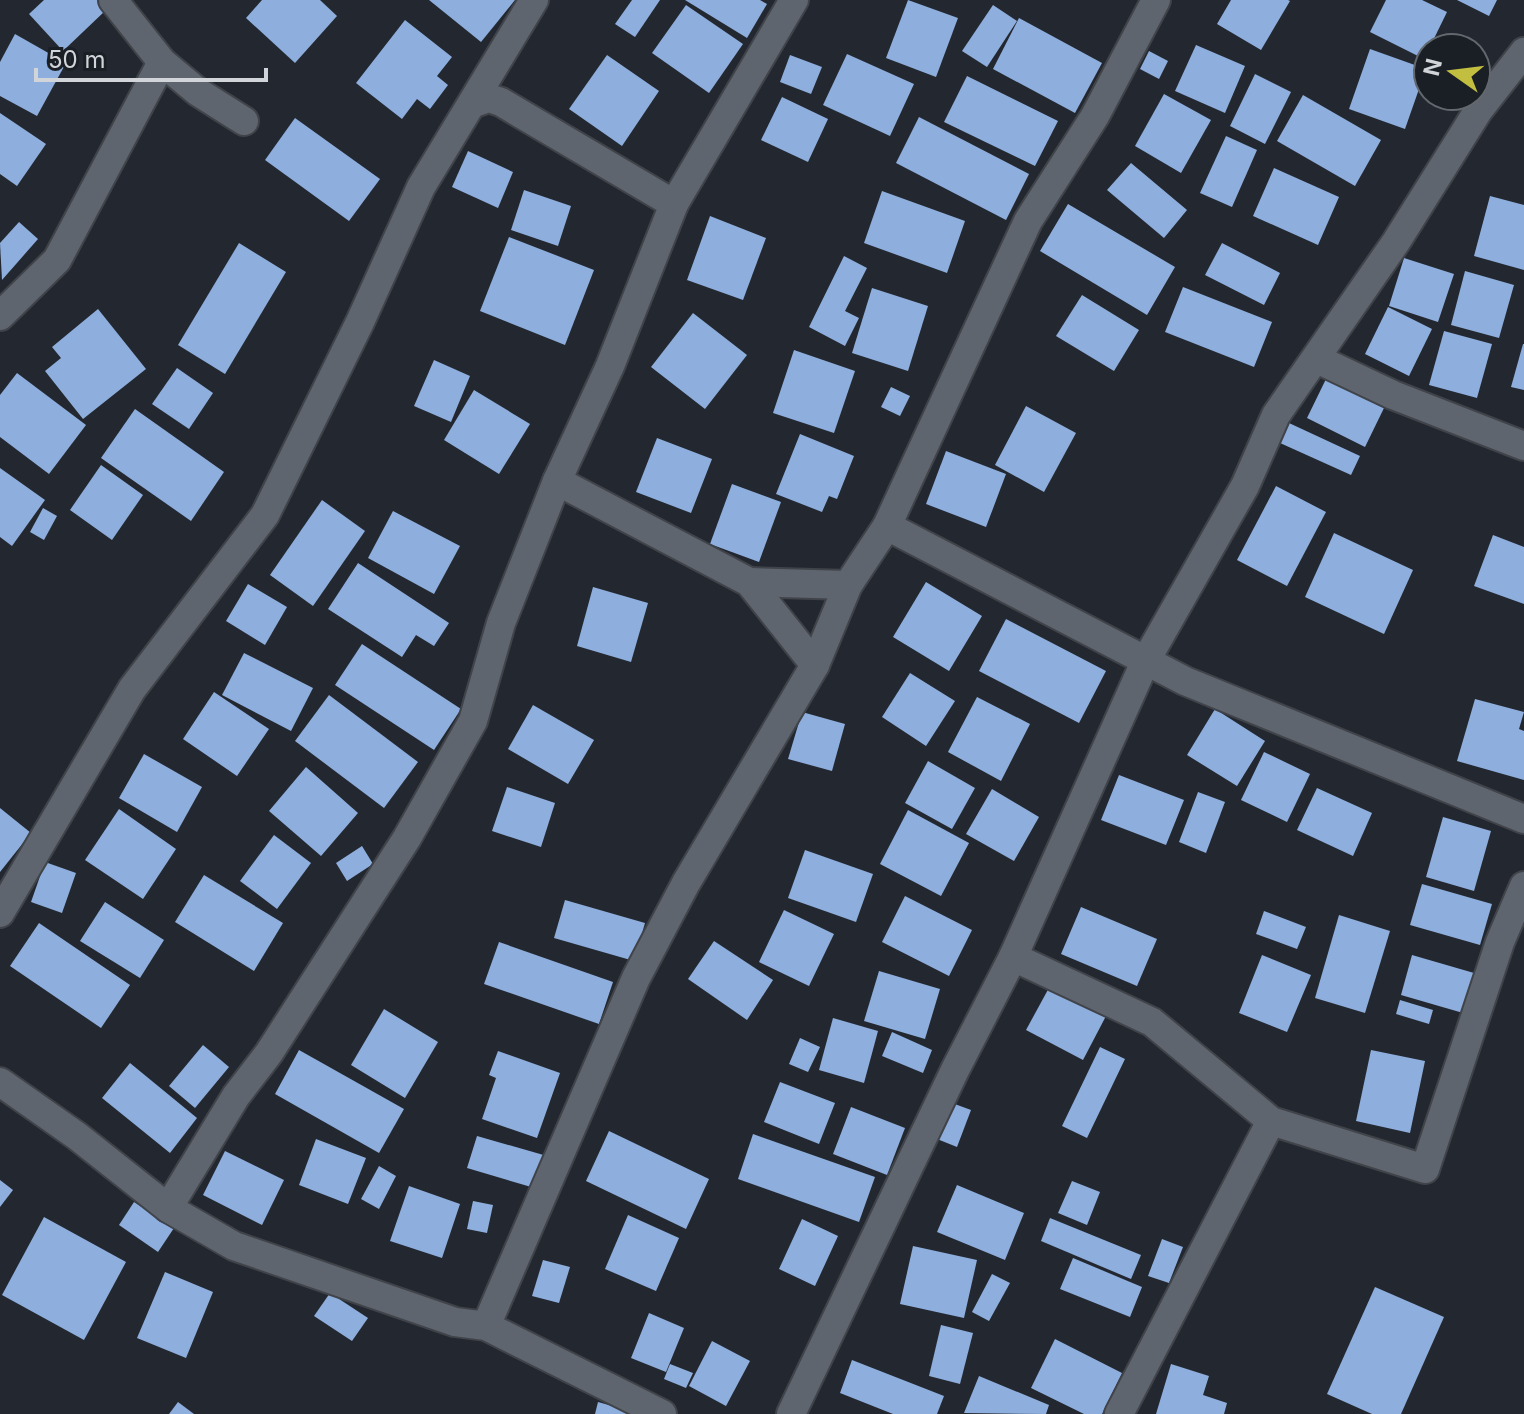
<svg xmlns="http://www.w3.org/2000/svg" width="1524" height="1414" viewBox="0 0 1524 1414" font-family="Inter,sans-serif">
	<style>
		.building { fill: #8eaedd }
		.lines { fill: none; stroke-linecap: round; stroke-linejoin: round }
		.street-casing { stroke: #40444a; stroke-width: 32 }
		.street { stroke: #5f656e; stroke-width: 28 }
	</style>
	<rect width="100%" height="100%" fill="#232830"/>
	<g class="building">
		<polygon points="44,0 97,0 106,10 63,51 29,14"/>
		<polygon points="262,0 320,0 337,16 295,63 246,18"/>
		<polygon points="429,0 515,0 481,42"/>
		<polygon points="632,0 660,0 635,37 615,24"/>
		<polygon points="685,0 760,0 767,4 747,38"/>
		<polygon points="908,0 958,18 936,77 886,58"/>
		<polygon points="1231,0 1288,0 1290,1 1261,50 1217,24"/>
		<polygon points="1386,0 1422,0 1447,12 1424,59 1370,32"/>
		<polygon points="1457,0 1497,0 1489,16"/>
		<polygon points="686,5 743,44 709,93 652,53"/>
		<polygon points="993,5 1017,21 987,67 962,51"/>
		<polygon points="1019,18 1102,63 1075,113 993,69"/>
		<polygon points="405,20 452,57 437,76 448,85 430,109 417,99 402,119 356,83"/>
		<polygon points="15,34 66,63 37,116 0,96 0,62"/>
		<polygon points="1196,45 1245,66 1225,113 1175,91"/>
		<polygon points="1370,49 1426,69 1405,129 1349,109"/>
		<polygon points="1149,51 1168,61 1159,79 1140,69"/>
		<polygon points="847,54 914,84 890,136 823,105"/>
		<polygon points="607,55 659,91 622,146 569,109"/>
		<polygon points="790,55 822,67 811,94 780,82"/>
		<polygon points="1255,74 1291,92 1265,144 1230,126"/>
		<polygon points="967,76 1058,121 1035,166 944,122"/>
		<polygon points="1164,94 1211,120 1181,173 1135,146"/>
		<polygon points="1303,95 1381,140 1355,186 1277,141"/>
		<polygon points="782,97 828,119 808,162 761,140"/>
		<polygon points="0,113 46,144 17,186 0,174"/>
		<polygon points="919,117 1029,174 1006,220 896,163"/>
		<polygon points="295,118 380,179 349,221 265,160"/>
		<polygon points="1226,136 1257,150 1232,207 1200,193"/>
		<polygon points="468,151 513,172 498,208 452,187"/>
		<polygon points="1131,163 1187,210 1164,238 1107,190"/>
		<polygon points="1274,168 1339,197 1318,245 1253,216"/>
		<polygon points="524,190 571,206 558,246 511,230"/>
		<polygon points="882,191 965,221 947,273 864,243"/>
		<polygon points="1490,196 1524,205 1524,270 1474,256"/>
		<polygon points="1068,204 1175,267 1147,315 1040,251"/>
		<polygon points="710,216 766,238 743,300 687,280"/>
		<polygon points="19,222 38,239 2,280 0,243"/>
		<polygon points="509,237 594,270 565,345 480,311"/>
		<polygon points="239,243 286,272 225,374 178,345"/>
		<polygon points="1222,243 1280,273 1264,305 1205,275"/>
		<polygon points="844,256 867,268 845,311 859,318 845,346 809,327"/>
		<polygon points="1404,258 1454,274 1438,322 1389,306"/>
		<polygon points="1465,271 1514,285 1499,338 1451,325"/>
		<polygon points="1183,287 1272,322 1254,367 1165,332"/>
		<polygon points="872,288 928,306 908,371 852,353"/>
		<polygon points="1082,295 1139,330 1114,371 1056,336"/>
		<polygon points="1388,307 1432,329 1409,376 1365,354"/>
		<polygon points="98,309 146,369 83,419 45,371 61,358 52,347"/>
		<polygon points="693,313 747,355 705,409 651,367"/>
		<polygon points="1444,331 1492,344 1477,398 1429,385"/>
		<polygon points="1523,344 1524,344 1524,390 1511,387"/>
		<polygon points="794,350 855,371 834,433 773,413"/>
		<polygon points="434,360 470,376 451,422 414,406"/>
		<polygon points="177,368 213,393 189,429 152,404"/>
		<polygon points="17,373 86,425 49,474 0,437 0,395"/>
		<polygon points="1326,379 1384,408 1365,447 1307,418"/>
		<polygon points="891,387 910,396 900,416 881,407"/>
		<polygon points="474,390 530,424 499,474 444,440"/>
		<polygon points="1026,406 1076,433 1044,492 995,465"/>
		<polygon points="135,409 224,472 191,521 101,458"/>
		<polygon points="1289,423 1360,456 1351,475 1280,443"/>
		<polygon points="800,434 854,456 837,499 829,496 822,512 776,494"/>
		<polygon points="657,438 712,459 691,513 636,492"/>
		<polygon points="946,451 1006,474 986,527 926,504"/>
		<polygon points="101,465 143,495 112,540 70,510"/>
		<polygon points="0,468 45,500 12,546 0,537"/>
		<polygon points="732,484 781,502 759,562 710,544"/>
		<polygon points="1276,486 1326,512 1287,586 1237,560"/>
		<polygon points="322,500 365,531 313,606 270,575"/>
		<polygon points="43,508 57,516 44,540 30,532"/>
		<polygon points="393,511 460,546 434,594 368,558"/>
		<polygon points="1334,533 1413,570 1384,634 1305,597"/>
		<polygon points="1493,535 1524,547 1524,604 1474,586"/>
		<polygon points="358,563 449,623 434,646 416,635 402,657 328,609"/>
		<polygon points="926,582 982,616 949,671 893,637"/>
		<polygon points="248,584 287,607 265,645 226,621"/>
		<polygon points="593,587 648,603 631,662 577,646"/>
		<polygon points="1006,619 1106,671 1079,723 979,671"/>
		<polygon points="362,644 461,709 434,750 335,685"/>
		<polygon points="244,653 313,688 291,731 222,695"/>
		<polygon points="910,673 955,701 926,746 882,717"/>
		<polygon points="214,692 269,729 237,776 183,739"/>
		<polygon points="329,695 418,762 384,808 295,741"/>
		<polygon points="977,697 1030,724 1001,781 948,752"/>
		<polygon points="1475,699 1524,712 1519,729 1524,731 1524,780 1457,761"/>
		<polygon points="533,705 594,740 568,784 508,749"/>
		<polygon points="1215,709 1265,741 1237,786 1187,755"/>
		<polygon points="802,712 845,724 832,771 788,759"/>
		<polygon points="1264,752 1310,774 1287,822 1241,800"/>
		<polygon points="144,754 202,787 177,832 119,798"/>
		<polygon points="928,761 975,788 952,829 905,803"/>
		<polygon points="306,767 358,813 321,856 269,811"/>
		<polygon points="1119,775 1184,800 1166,845 1101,820"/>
		<polygon points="507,787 555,803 541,847 492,831"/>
		<polygon points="1317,788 1372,813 1353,856 1297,830"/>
		<polygon points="992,789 1039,817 1014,861 966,834"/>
		<polygon points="1198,792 1225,802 1206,853 1179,842"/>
		<polygon points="0,808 31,833 0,872"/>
		<polygon points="119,809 176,849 143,899 85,860"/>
		<polygon points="908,810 969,843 941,896 880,864"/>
		<polygon points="1443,817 1491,831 1474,891 1426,877"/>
		<polygon points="274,835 311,863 277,909 240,881"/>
		<polygon points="362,846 373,864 347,881 336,863"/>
		<polygon points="805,850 873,874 856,922 788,898"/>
		<polygon points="45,862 76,873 62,913 31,902"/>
		<polygon points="204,875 283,923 254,971 175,922"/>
		<polygon points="1422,884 1492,904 1480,945 1410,925"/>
		<polygon points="905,896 972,930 949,976 882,942"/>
		<polygon points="565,900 645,923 634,961 554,938"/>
		<polygon points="105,902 164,940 140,978 80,941"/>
		<polygon points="1081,907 1157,939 1137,986 1061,954"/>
		<polygon points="784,910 834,934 809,986 759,962"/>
		<polygon points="1264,911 1306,927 1297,949 1256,934"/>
		<polygon points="1339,915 1390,931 1365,1013 1315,998"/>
		<polygon points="39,923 130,985 101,1028 10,966"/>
		<polygon points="714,941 773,980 747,1020 688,979"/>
		<polygon points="499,942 613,982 599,1024 484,984"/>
		<polygon points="1262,955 1311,975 1287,1032 1239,1013"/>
		<polygon points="1412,955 1474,973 1463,1013 1401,995"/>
		<polygon points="879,971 940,989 925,1039 864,1021"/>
		<polygon points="1050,986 1106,1016 1083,1060 1026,1030"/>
		<polygon points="1400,1000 1433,1010 1429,1024 1396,1014"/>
		<polygon points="384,1009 438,1042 405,1098 351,1065"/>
		<polygon points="833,1018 878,1031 864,1083 819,1070"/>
		<polygon points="892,1032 932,1050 923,1073 882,1056"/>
		<polygon points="800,1038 820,1047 808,1072 789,1064"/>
		<polygon points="203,1045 229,1067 195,1108 169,1086"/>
		<polygon points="1100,1047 1125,1059 1087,1138 1062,1126"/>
		<polygon points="299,1050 404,1109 379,1153 275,1094"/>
		<polygon points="1371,1050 1425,1061 1410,1133 1356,1121"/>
		<polygon points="498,1051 560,1073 537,1138 482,1119 496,1078 489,1075"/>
		<polygon points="130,1063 197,1118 170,1153 102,1098"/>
		<polygon points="780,1082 835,1103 819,1144 764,1122"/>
		<polygon points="952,1103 971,1110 957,1147 937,1139"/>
		<polygon points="851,1107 905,1128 887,1175 833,1154"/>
		<polygon points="609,1131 709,1179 686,1229 586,1181"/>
		<polygon points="753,1134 875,1177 859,1222 738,1179"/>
		<polygon points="477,1136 547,1156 538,1189 467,1168"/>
		<polygon points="316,1139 366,1158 348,1204 299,1185"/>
		<polygon points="225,1151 284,1180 262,1225 203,1195"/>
		<polygon points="379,1166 396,1176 379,1209 361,1199"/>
		<polygon points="0,1180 13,1190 0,1207"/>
		<polygon points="1072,1181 1100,1192 1087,1225 1058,1213"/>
		<polygon points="957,1185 1024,1213 1005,1260 937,1232"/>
		<polygon points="409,1186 460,1204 442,1258 390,1241"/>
		<polygon points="473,1201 493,1205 487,1233 467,1229"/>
		<polygon points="134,1202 174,1228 158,1252 119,1225"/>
		<polygon points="628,1215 679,1238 656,1291 605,1269"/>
		<polygon points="44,1217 126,1262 84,1340 2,1295"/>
		<polygon points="1050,1218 1141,1255 1131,1279 1041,1241"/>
		<polygon points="802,1219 838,1236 815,1286 779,1269"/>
		<polygon points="1162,1239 1183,1247 1169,1283 1148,1276"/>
		<polygon points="913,1246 977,1260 964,1318 900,1304"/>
		<polygon points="1073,1258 1142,1287 1130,1317 1060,1289"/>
		<polygon points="543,1260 570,1267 559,1303 532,1296"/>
		<polygon points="165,1272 213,1292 186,1358 137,1338"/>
		<polygon points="992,1274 1010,1283 989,1321 972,1312"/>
		<polygon points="1375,1287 1444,1317 1401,1414 1372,1414 1327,1394"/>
		<polygon points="330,1293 368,1318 352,1341 314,1316"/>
		<polygon points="649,1313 684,1328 666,1372 631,1358"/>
		<polygon points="941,1325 973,1333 960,1384 929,1376"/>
		<polygon points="1055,1339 1122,1373 1102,1414 1084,1414 1031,1388"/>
		<polygon points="712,1341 750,1361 726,1406 689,1386"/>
		<polygon points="852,1360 944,1396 937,1414 893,1414 840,1393"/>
		<polygon points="670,1364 693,1373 686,1388 664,1379"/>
		<polygon points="1171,1364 1209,1376 1203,1395 1227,1403 1224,1414 1156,1414"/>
		<polygon points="979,1376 1049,1405 1046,1414 964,1413"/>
		<polygon points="178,1402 194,1414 169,1414"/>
		<polygon points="598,1402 630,1411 629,1414 595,1414"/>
	</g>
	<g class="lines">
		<defs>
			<g id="street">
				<polyline points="113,0 162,62 198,92 244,121"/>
				<polyline points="474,103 489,98 501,102 674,204"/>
				<polyline points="0,316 57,260 162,62"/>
				<polyline points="1317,359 1393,395 1524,446"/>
				<polyline points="557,481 749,582 815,665"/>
				<polyline points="887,526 1185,681 1524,819"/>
				<polyline points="749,582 848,585"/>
				<polyline points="0,913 132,689 265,515 360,322 421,187 534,0"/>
				<polyline points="1013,957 1152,1022 1271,1121 1425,1169 1500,942 1524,886"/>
				<polyline points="0,1082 77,1136 168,1208 234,1246 455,1322 486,1326 662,1414"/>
				<polyline points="168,1208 236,1096 269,1053 407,838 473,721 501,623 557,481 610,366 674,204 794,0"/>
				<polyline points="486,1326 636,978 686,883 815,665 848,585 887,526 1028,221 1095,116 1156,0"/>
				<polyline points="791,1414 955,1070 1013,957 1145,662 1245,486 1276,415 1396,242 1478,111 1524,52"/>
				<polyline points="1119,1414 1271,1121"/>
			</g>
		</defs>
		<use href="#street" class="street-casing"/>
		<use href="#street" class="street"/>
	</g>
	<g transform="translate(1452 72) rotate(284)"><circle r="38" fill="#1a1f26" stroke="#63676e" stroke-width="2"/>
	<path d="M0-6L14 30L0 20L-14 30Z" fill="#c1be40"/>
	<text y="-12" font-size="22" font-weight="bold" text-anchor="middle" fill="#d1d4d9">N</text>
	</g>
	<path d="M36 68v12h230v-12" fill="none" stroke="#d1d4d9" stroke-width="4"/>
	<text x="48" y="68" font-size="24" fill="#d1d4d9" stroke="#1a1f26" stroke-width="6" paint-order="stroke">50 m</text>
</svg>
